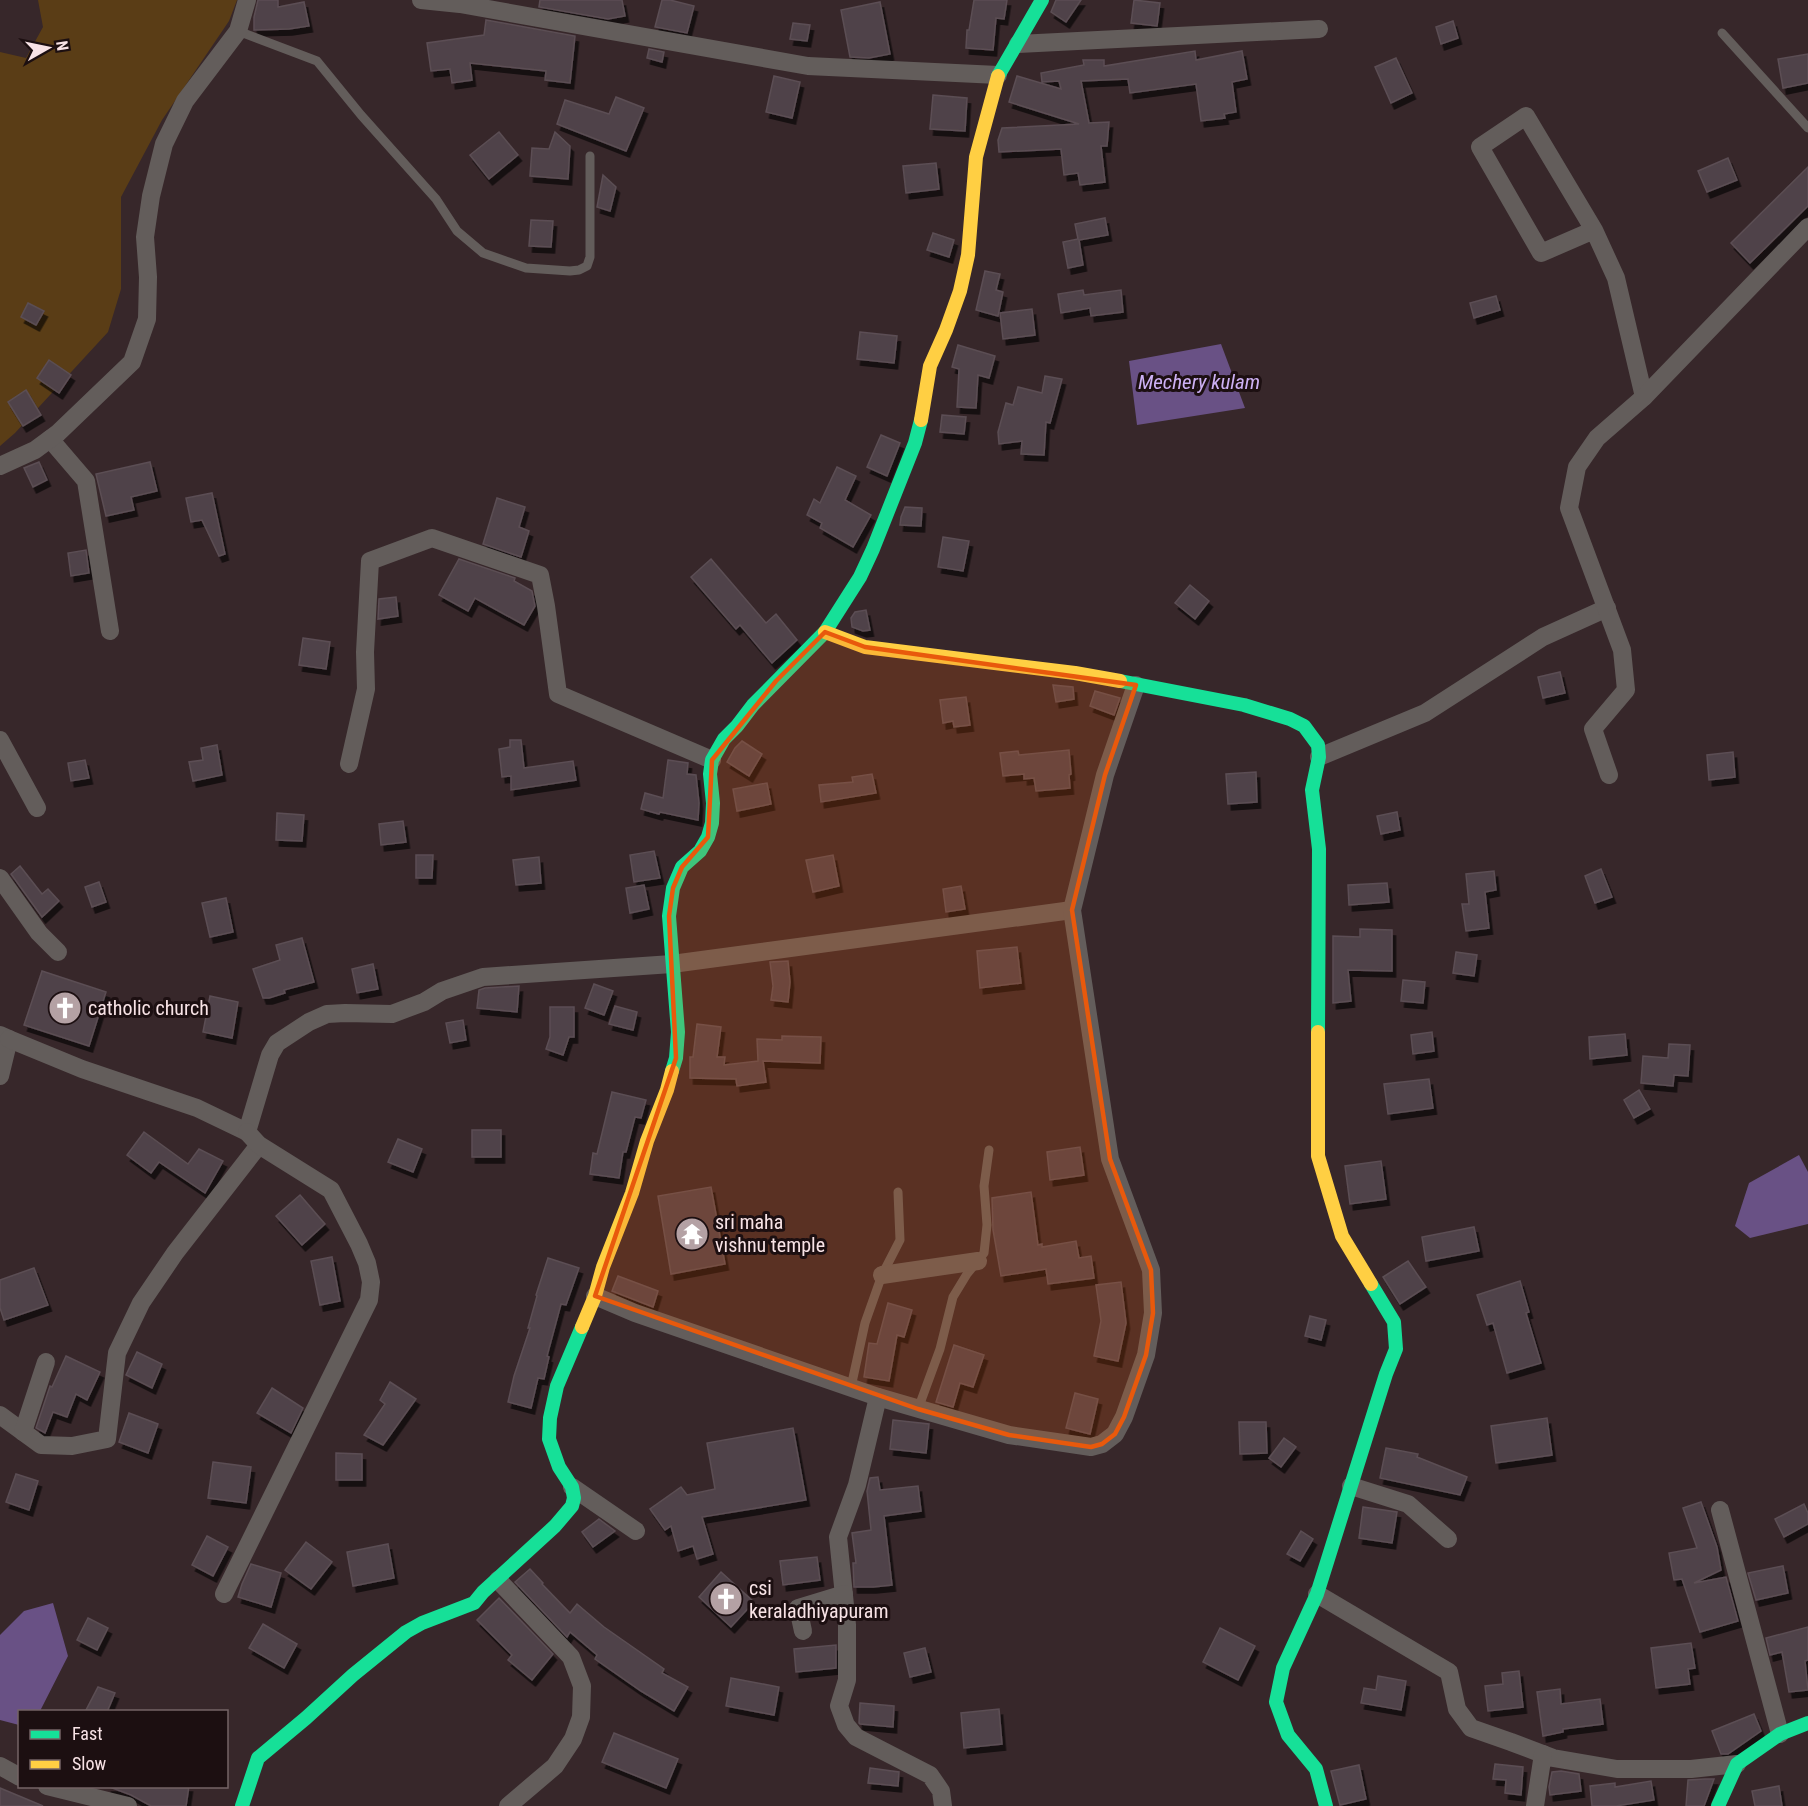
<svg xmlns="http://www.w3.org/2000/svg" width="1808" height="1806" viewBox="0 0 1808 1806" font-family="'Roboto Condensed',sans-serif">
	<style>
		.green { fill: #5a3d16 }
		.water { fill: #695185 }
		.building { fill: #504348; stroke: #5b4e54; stroke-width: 1.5; filter: url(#shadow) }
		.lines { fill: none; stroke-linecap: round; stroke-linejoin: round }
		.lane { stroke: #635d5b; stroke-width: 9 }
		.street { stroke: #635d5b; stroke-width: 18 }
		.fast { stroke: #16e098; stroke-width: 14 }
		.slow { stroke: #ffcf43; stroke-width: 14 }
		.marked { fill: #e8590c; fill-opacity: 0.2; stroke: #e8590c; stroke-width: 4.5; stroke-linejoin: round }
		.labels { text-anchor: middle; stroke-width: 6; stroke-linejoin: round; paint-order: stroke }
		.poi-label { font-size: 20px; fill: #f8e3e6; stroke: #1c0f11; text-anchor: start }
		.water-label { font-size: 21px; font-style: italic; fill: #cdb1f4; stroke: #1c0f11 }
	</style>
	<defs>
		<filter id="shadow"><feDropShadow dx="3.5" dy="6" stdDeviation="0" flood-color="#0009"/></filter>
	</defs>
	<rect width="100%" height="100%" fill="#37272a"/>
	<polygon class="green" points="38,0 237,0 229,21 162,120 121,197 121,289 108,332 15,433 0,446 0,52 26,58 43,27"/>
	<g class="water">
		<polygon points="1221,344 1245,408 1137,425 1129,361"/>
		<polygon points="1799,1155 1808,1172 1808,1224 1750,1238 1735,1226 1749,1183"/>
		<polygon points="53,1603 68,1656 40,1711 20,1712 19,1725 0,1720 0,1635 24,1611"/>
	</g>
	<g class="building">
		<polygon points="258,0 278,0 278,7 304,2 309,26 289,29 254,30 254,17"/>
		<polygon points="540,0 622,0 625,16 608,19 539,7"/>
		<polygon points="662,0 670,0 694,6 687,33 655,27"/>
		<polygon points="974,0 1007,0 1004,19 996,18 993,50 966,48 967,30 969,30"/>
		<polygon points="1056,0 1081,0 1066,22 1051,12"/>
		<polygon points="1134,0 1160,3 1157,26 1131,23"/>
		<polygon points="880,2 890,54 869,58 850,57 841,10"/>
		<polygon points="486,20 575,36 570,83 545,80 546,71 470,63 472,80 452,83 450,69 431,71 427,43 484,35"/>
		<polygon points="1453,21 1458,38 1441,44 1436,27"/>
		<polygon points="793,23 810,25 807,41 790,39"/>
		<polygon points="649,49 664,52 662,62 647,58"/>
		<polygon points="1195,51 1196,60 1242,51 1247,79 1232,82 1236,112 1224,114 1225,118 1201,121 1196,84 1130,93 1128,79 1081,81 1089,123 1109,122 1107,146 1101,146 1105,182 1080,185 1078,173 1064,175 1061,149 999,152 998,140 1002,128 1079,124 1009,102 1017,76 1061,89 1059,81 1042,82 1041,73 1084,65 1083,60 1104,60 1104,66"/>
		<polygon points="1808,54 1808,83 1783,88 1778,59"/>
		<polygon points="1396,58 1412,93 1391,103 1375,67"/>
		<polygon points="774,76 800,82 792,118 766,112"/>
		<polygon points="933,95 967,98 965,131 930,129"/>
		<polygon points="616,97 644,108 626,151 557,124 565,100 609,114"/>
		<polygon points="499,132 518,155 489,179 470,155"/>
		<polygon points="555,132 570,146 568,179 530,176 532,148 549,149"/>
		<polygon points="1728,158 1737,180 1707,192 1698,171"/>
		<polygon points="936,163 939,189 906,193 903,166"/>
		<polygon points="1808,167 1808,206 1750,263 1731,243"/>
		<polygon points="603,175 616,187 610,211 597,207"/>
		<polygon points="1105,218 1108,235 1079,240 1083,265 1068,268 1063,242 1078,239 1075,224"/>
		<polygon points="531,220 553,221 551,247 529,246"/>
		<polygon points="933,233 954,240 949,257 927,250"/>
		<polygon points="985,271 1000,274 996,290 1003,292 998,316 976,310"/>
		<polygon points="1083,290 1084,295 1121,290 1123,312 1091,316 1090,308 1061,313 1058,294"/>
		<polygon points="1496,296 1500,310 1474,318 1470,303"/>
		<polygon points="28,303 44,311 36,325 21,317"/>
		<polygon points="1032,309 1035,335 1003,339 1000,313"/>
		<polygon points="860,332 897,336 894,363 857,359"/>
		<polygon points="958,345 995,356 989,378 978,375 976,408 957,407 959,369 952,367"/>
		<polygon points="49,360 71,375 59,393 37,378"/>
		<polygon points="1045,376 1062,379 1050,423 1046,422 1044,455 1021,454 1022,441 999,444 998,432 1006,403 1013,405 1018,387 1042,393"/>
		<polygon points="26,390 41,415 23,426 8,402"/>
		<polygon points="942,415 966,417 964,434 940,432"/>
		<polygon points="881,435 900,443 887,476 867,467"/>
		<polygon points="39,462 47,480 33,487 24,468"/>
		<polygon points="150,462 157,491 131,497 134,510 106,516 96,474"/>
		<polygon points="837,467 856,476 845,500 871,515 853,547 820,528 822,523 807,515 814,499 820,503"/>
		<polygon points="212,493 225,554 219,556 202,520 191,522 186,498"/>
		<polygon points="497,498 525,507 519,527 529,531 521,557 483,544"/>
		<polygon points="905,507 922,508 921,526 900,525 901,517"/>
		<polygon points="943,537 969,541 963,571 938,567"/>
		<polygon points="86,550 89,573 71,576 68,553"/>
		<polygon points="459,559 515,578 514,581 532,591 535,606 524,625 475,598 468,611 439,595"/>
		<polygon points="711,559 766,623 776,614 797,640 772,663 740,625 736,629 691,577"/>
		<polygon points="1190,585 1209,601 1195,619 1175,603"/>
		<polygon points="396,597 398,616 378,619 379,599"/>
		<polygon points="866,610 870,630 863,631 852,627 851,618 855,612"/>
		<polygon points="303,638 330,642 326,669 299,665"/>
		<polygon points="1560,672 1565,693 1543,698 1538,677"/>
		<polygon points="1053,685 1073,687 1074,699 1056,702"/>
		<polygon points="1095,691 1120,698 1114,715 1090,706"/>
		<polygon points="966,697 970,725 954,727 953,721 943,723 940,700"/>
		<polygon points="510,740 521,740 524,768 573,761 576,780 511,790 511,776 502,777 499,749 510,747"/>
		<polygon points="742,741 762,754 749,776 727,762 735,748"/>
		<polygon points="217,745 222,775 193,781 189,762 203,760 201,748"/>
		<polygon points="1069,750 1071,774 1069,775 1070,788 1036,791 1034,778 1024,779 1024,774 1003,776 1000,753 1018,751 1019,755"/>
		<polygon points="1733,752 1735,777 1709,780 1707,755"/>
		<polygon points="85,760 89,778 71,781 68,763"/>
		<polygon points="668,760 688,763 687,774 696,775 699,803 698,820 660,812 659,814 641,809 645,793 663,798"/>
		<polygon points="1256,772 1257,802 1228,804 1226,774"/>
		<polygon points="872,774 876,793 821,802 819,785 853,782 852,777"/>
		<polygon points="767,783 771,804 737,811 733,789"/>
		<polygon points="1397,812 1400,830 1381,834 1377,816"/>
		<polygon points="277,813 304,815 302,841 276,840"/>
		<polygon points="403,821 406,842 381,845 379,824"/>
		<polygon points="654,851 660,878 634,882 630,855"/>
		<polygon points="416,855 433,855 432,878 416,878"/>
		<polygon points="833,855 839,886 813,892 806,860"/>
		<polygon points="539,857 541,883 516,885 513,860"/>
		<polygon points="20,866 42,894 48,889 59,901 42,917 11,874"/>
		<polygon points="1601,869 1612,897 1595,903 1585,876"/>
		<polygon points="1494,871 1496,890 1485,892 1489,928 1466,931 1462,904 1469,904 1466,874"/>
		<polygon points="99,882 106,902 92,907 85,887"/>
		<polygon points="1387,883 1389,902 1349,905 1348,885"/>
		<polygon points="644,885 649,909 630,913 626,888"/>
		<polygon points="961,886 965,909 946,912 943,889"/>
		<polygon points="226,898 233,932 210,937 202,903"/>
		<polygon points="1360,929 1392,930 1392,971 1348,970 1351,1001 1333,1003 1333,936 1360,937"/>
		<polygon points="302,938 314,982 284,990 285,993 269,998 263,998 253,969 280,960 276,945"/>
		<polygon points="1017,947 1021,983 980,988 977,951"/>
		<polygon points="1456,952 1477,955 1474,976 1453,973"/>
		<polygon points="788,961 790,982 788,1002 771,1000 773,986 770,962"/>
		<polygon points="373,964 378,989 357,993 352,969"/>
		<polygon points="42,971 106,992 89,1046 24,1025"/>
		<polygon points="1403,980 1425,982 1423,1003 1401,1001"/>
		<polygon points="594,984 613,991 604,1015 585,1008"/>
		<polygon points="519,986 517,1012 477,1008 479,990 485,988"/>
		<polygon points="210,996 238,1002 232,1038 203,1032"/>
		<polygon points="615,1006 637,1012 633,1030 609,1024"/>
		<polygon points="550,1007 574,1007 574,1037 569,1037 563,1055 546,1049 550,1037"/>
		<polygon points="463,1020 466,1040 450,1043 446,1023"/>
		<polygon points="697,1024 721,1027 717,1057 725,1057 724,1065 758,1061 757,1039 782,1040 782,1036 821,1037 820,1063 763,1061 766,1082 737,1086 736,1079 690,1078 690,1057 693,1057"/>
		<polygon points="1432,1032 1434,1051 1413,1054 1411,1035"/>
		<polygon points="1625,1034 1627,1055 1590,1059 1589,1037"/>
		<polygon points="1669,1044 1690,1045 1688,1076 1674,1075 1673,1086 1641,1083 1643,1056 1668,1058"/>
		<polygon points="1429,1079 1433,1108 1388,1114 1384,1084"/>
		<polygon points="1639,1090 1650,1109 1634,1118 1624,1100"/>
		<polygon points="612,1092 646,1100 641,1118 635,1117 626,1152 623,1152 619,1178 590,1174 593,1153 597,1154"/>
		<rect x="472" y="1130" width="29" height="27"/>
		<polygon points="144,1132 188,1164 199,1149 223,1161 205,1193 159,1162 151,1173 127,1155"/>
		<polygon points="398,1139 422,1149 413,1172 388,1162"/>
		<polygon points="1080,1147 1084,1175 1050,1180 1047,1152"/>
		<polygon points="1381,1161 1386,1199 1350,1204 1345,1166"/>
		<polygon points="711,1187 725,1264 671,1274 658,1196"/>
		<polygon points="1031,1192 1038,1245 1042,1244 1042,1247 1076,1241 1079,1258 1091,1256 1094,1278 1048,1284 1046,1269 1001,1276 993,1230 992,1198"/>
		<polygon points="300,1195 325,1224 302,1245 276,1216"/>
		<polygon points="1474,1227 1479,1251 1426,1261 1422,1237"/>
		<polygon points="332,1257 340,1301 320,1305 311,1261"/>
		<polygon points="548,1258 579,1268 566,1305 561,1304 547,1356 549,1357 544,1379 538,1378 531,1408 508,1402 514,1376 530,1328 528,1328 537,1296 536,1295"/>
		<polygon points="1408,1261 1426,1287 1400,1304 1383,1277"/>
		<polygon points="34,1268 48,1305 4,1320 0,1308 0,1280"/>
		<polygon points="618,1276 658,1291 653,1307 612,1291"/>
		<polygon points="1520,1281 1529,1312 1526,1313 1541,1363 1507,1373 1493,1323 1487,1325 1477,1295"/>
		<polygon points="1121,1282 1126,1323 1118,1361 1094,1356 1101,1321 1096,1285"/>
		<polygon points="888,1303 912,1310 904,1337 897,1335 889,1381 864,1377 869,1343 877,1344"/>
		<polygon points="1310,1316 1326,1320 1321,1340 1305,1336"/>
		<polygon points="954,1345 984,1355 973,1387 960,1383 953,1407 936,1402"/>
		<polygon points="137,1352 162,1364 152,1388 126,1375"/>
		<polygon points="66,1356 100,1372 87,1400 76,1394 67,1417 53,1412 45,1433 36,1428 50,1386 52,1387"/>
		<polygon points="390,1382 416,1399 383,1445 364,1435 385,1404 380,1400"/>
		<polygon points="272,1388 303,1408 291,1433 257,1413"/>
		<polygon points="1075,1393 1098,1399 1090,1434 1066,1428"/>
		<polygon points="129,1413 158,1424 148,1453 119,1442"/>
		<polygon points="1547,1418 1552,1455 1496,1463 1491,1426"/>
		<polygon points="893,1420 929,1424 926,1453 890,1449"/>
		<polygon points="1239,1422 1266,1422 1267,1453 1240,1454"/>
		<polygon points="793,1428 806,1500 702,1517 713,1554 697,1559 693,1546 678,1551 671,1526 665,1530 650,1509 681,1487 687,1495 715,1489 707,1443"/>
		<polygon points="1284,1438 1296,1447 1281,1467 1269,1458"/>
		<polygon points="1386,1448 1418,1454 1417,1457 1467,1477 1460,1495 1380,1478"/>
		<polygon points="336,1453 362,1454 362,1480 336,1480"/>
		<polygon points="213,1462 251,1467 246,1503 208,1498"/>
		<polygon points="16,1474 38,1481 29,1510 6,1502"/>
		<polygon points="878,1477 880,1490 918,1486 921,1511 884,1516 892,1585 873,1587 854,1587 853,1563 856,1563 852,1533 871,1530 867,1491 870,1478"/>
		<polygon points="1701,1502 1717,1547 1721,1570 1694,1583 1726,1577 1738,1621 1700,1632 1682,1579 1674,1580 1669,1553 1697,1548 1683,1508"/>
		<polygon points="1804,1504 1808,1513 1808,1524 1784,1537 1775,1519"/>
		<polygon points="1363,1507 1397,1512 1392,1543 1359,1538"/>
		<polygon points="599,1519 615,1531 593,1547 582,1532"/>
		<polygon points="1301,1531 1313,1539 1300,1561 1287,1554"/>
		<polygon points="207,1536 228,1547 213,1576 192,1565"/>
		<polygon points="306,1542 332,1562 311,1589 285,1570"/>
		<polygon points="388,1544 394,1578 353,1586 347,1552"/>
		<polygon points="817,1557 820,1580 783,1585 780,1561"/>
		<polygon points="251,1564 281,1573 271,1607 238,1597 242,1584"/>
		<polygon points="1783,1566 1788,1593 1756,1600 1748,1573"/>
		<polygon points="530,1569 543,1583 542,1584 570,1613 577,1604 604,1627 664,1669 662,1673 688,1687 674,1711 641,1691 595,1659 597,1655 570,1632 567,1637 515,1582"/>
		<polygon points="721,1572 754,1602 731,1627 699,1597"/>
		<polygon points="499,1598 553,1654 532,1680 508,1660 512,1655 477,1620"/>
		<polygon points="88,1618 108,1628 97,1650 77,1640"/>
		<polygon points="263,1624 297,1644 284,1668 249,1648"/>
		<polygon points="1808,1627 1808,1660 1805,1661 1808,1690 1789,1692 1782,1652 1770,1655 1766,1638"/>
		<polygon points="1220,1628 1255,1646 1238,1680 1203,1662"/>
		<polygon points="1691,1643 1695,1668 1688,1669 1690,1684 1656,1688 1651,1648"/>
		<polygon points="836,1645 836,1668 796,1672 794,1649"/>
		<polygon points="925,1648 931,1672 910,1677 904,1653"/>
		<polygon points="1519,1671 1523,1707 1488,1711 1485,1686 1503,1684 1502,1673"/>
		<polygon points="1378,1676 1406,1681 1401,1710 1361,1703 1364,1688 1376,1690"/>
		<polygon points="731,1678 779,1687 774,1715 726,1706"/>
		<polygon points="98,1687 115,1693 107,1712 85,1712"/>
		<polygon points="1560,1689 1561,1704 1600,1699 1603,1724 1563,1729 1563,1732 1543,1736 1537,1692"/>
		<polygon points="860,1703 894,1706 893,1727 860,1724 859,1723"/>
		<polygon points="999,1709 1002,1744 964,1748 961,1713"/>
		<polygon points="1754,1714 1761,1731 1728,1754 1721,1754 1712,1731"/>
		<polygon points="614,1733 678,1759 666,1788 602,1762"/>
		<polygon points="1495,1764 1523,1767 1521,1795 1505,1793 1506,1780 1493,1779"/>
		<polygon points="1359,1765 1366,1799 1340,1805 1331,1771"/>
		<polygon points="870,1768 899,1772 898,1786 868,1783"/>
		<polygon points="1561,1771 1579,1774 1581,1791 1550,1795 1549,1787 1552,1772"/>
		<polygon points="1705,1779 1714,1779 1704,1806 1686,1806 1688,1780"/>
		<polygon points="1651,1781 1654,1800 1616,1806 1592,1806 1590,1786 1615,1783 1615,1787"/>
		<polygon points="107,1786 189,1786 186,1806 151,1806 131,1795"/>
		<polygon points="1779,1786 1782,1806 1755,1806 1752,1791"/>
		<polygon points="0,1788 43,1806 0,1806"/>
	</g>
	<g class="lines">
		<g class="lane">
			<polyline points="238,31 317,61 361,115 436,199 457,231 483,253 526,268 570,271 579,270 587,266 590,257 590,156"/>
			<polyline points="1722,33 1808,128"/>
			<polyline points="851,1387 865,1323 882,1275 900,1240 898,1192"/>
			<polyline points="918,1409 940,1349 953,1297 967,1274 984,1253 987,1225 984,1186 989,1150"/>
		</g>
		<g class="street">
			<polyline points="421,0 460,4 808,66 998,75"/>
			<polyline points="1018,44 1319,29"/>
			<polyline points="1594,230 1541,253 1480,147 1526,116 1594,230 1616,278 1644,397"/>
			<polyline points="50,439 86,481 110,631"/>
			<polyline points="0,466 35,450 58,433 132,362 147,319 148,277 145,237 151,196 164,144 185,101 238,31 247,0"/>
			<polyline points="0,740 37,808"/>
			<polyline points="1319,757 1425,713 1543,637 1607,608"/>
			<polyline points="349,764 366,689 365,652 370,561 432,538 540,575 546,606 558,694 712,760"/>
			<polyline points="1609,775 1593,729 1626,690 1622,650 1569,508 1577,467 1597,438 1644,397 1808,227"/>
			<polyline points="0,878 39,933 58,952"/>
			<polyline points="0,1035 9,1039 0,1076"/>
			<polyline points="9,1039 82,1069 197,1108 247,1132 270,1055 277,1043 309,1022 327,1014 345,1013 392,1014 424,1002 442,991 483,977 672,964 1072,910"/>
			<polyline points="882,1275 978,1261"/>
			<polyline points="595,1296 635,1313 878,1397 1009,1435 1091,1447 1102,1444 1115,1434 1124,1417 1146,1355 1153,1313 1151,1270 1110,1159 1072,910 1105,775 1136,685"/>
			<polyline points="878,1397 857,1485 838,1537 847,1625 847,1680 839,1706 846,1725 856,1737 930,1775 941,1791 943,1806"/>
			<polyline points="0,1415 41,1445 72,1446 107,1439 117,1353 141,1303 175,1253 259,1145"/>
			<polyline points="23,1432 46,1362"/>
			<polyline points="1351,1486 1408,1504 1448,1539"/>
			<polyline points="572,1487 636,1531"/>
			<polyline points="1720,1510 1780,1734"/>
			<polyline points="498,1580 571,1657 582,1686 581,1717 573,1739 555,1766 508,1806"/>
			<polyline points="224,1594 369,1300 371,1282 367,1263 359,1244 331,1190 259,1145 247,1132"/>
			<polyline points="1317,1594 1449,1672 1457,1709 1471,1728 1511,1742 1553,1758 1617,1769 1691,1769 1737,1764"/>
			<polyline points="803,1631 798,1608 844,1594"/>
			<polyline points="0,1766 20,1777"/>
			<polyline points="47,1786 128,1806"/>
			<polyline points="1535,1806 1543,1754"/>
		</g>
		<g class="fast">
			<polyline points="998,76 1042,0"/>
			<polyline points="1120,681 1244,705 1290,719 1304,726 1318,745 1319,757 1312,790 1319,849 1318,1032"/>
			<polyline points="672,1071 676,1058 678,1032 669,916 673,888 682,867 700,851 708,837 712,823 713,803 710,774 712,760 724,739 737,726 753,705 825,632 860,577 873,549 915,443 921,420"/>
			<polyline points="242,1806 258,1758 306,1718 353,1675 406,1632 422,1623 474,1603 483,1592 555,1526 572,1506 574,1498 572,1487 559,1467 549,1439 550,1418 557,1386 582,1327"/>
			<polyline points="1326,1806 1316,1769 1288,1735 1276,1702 1283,1668 1317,1594 1386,1374 1396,1349 1394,1322 1371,1284"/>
			<polyline points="1718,1806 1737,1764 1780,1734 1808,1723"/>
		</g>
		<g class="slow">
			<polyline points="921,420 930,366 946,330 960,291 968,255 976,157 998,76"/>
			<polyline points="825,632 865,647 1075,673 1120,681"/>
			<polyline points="1318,1032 1318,1156 1342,1236 1371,1284"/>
			<polyline points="582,1327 595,1296 603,1267 632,1193 647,1141 667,1090 672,1071"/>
		</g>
	</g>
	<path class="marked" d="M825,632L865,647L1136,685L1105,775L1072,910L1110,1159L1151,1270L1153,1313L1146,1355L1124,1417L1115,1434L1102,1444L1091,1447L1009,1435L918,1409L595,1296L676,1058L669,916L673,888L682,867L708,837L712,760L776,681Z"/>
	<defs>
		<symbol id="church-disc" viewBox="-11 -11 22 22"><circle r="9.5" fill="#b4a1a4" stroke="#1c0f11"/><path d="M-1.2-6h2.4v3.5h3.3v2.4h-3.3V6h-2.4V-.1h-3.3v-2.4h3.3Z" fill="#fff"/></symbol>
		<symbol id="temple-disc" viewBox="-11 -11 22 22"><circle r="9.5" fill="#b4a1a4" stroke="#1c0f11"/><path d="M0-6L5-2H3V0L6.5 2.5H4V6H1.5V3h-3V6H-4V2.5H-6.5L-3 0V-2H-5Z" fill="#fff"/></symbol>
	</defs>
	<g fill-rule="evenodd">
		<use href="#church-disc" x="46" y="989" width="38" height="38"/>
		<use href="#temple-disc" x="673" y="1215" width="38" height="38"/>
		<use href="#church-disc" x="707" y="1580" width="38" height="38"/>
	</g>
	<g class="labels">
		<g class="poi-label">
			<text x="88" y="1015">catholic church</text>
			<text x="715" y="1229">sri maha<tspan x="715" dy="23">vishnu temple</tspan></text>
			<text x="749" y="1595">csi<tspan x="749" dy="23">keraladhiyapuram</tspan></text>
		</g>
		<g class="water-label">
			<text x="1199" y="389">Mechery kulam</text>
		</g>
	</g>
	<rect x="18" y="1710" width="210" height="78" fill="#1c0f11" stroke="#746466" stroke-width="1.5"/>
	<rect x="30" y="1730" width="30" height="9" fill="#16e098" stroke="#746466" stroke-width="1.5"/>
	<text x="72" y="1740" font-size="18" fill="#f8e3e6">Fast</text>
	<rect x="30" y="1760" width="30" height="9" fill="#ffcf43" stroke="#746466" stroke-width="1.5"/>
	<text x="72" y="1770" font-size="18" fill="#f8e3e6">Slow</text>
	<g transform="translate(48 48) rotate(81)" stroke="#1c0f11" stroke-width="4.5" paint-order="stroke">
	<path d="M0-4.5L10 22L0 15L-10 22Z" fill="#f8e3e6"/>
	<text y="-9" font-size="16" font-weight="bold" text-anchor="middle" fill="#f8e3e6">N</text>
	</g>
</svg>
